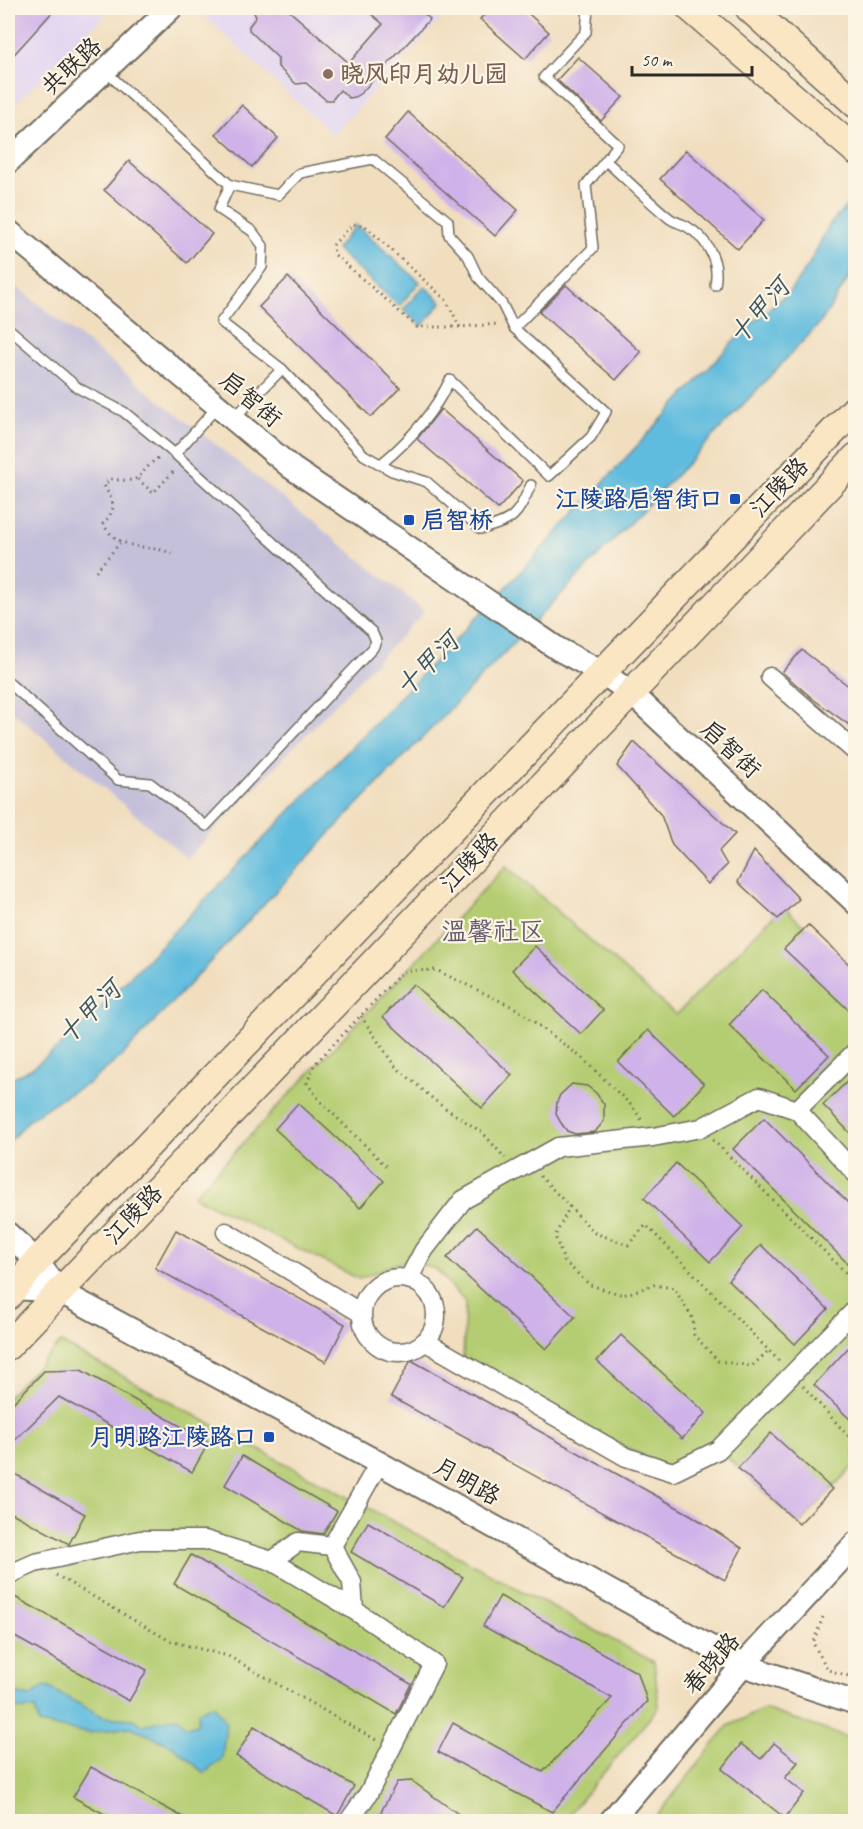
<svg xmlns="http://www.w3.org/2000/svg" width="863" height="1829" viewBox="0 0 863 1829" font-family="Caveat,'LXGW WenKai TC',sans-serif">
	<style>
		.built { fill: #e1d4f3 }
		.industrial { fill: #c5c0da }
		.green { fill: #b5cd72; stroke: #707c4e; stroke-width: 1.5 }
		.water { fill: #60bcde; stroke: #467484; stroke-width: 1.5 }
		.building { fill: #cfb2e9 }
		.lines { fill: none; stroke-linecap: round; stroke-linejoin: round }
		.service-casing { stroke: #706a5f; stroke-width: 12 }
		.minor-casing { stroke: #706a5f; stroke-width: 21 }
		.tertiary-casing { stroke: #706a5f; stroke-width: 26 }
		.secondary-casing { stroke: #706a5f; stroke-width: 30 }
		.path { stroke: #706a5f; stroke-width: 3; stroke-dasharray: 1.5 4.5; stroke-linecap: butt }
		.service { stroke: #fff; stroke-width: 9 }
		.minor { stroke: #fff; stroke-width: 18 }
		.tertiary { stroke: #fff; stroke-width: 22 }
		.secondary { stroke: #fbe6c4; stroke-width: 27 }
		.education-dot { fill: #8d6e63; stroke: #fcf5e5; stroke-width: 2 }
		.transit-dot { fill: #1a4fb4; stroke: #fcf5e5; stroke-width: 2 }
		.labels { text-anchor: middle; stroke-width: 4.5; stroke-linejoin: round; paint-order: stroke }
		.street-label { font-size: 24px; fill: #2b2b2b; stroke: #fcf5e5 }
		.education-label { font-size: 24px; font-weight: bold; fill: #785e54; stroke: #fcf5e5; text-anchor: start }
		.transit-label { font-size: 24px; font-weight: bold; fill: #164399; stroke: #fcf5e5; text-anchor: end }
		.water-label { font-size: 26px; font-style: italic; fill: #3b5661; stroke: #fcf5e5 }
		.neighbourhood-label { font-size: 26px; fill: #645a6e; stroke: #fcf5e5 }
	</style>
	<rect width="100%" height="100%" fill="#fcf5e5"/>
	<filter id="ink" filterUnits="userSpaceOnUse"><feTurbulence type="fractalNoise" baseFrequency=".0167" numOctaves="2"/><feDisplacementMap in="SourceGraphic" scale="12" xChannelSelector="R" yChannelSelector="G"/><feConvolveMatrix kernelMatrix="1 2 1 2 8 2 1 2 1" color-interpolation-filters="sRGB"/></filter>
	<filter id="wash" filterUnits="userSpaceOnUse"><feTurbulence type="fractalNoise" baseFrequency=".008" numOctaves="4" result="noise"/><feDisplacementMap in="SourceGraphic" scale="24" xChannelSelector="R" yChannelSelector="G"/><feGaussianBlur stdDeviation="1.35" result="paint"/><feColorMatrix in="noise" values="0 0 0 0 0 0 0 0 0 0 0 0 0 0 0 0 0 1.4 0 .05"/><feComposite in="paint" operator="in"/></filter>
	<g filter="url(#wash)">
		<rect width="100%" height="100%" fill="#f1debf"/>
		<g class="built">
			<polygon points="8,8 112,8 8,111"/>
			<polygon points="207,8 451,8 333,135 201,13"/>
		</g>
		<polygon class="industrial" points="8,280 425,611 187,858 8,708"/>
		<g class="green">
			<polygon points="506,866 676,1015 783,906 855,976 855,1464 799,1524 719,1450 673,1472 463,1363 465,1302 436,1269 405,1260 359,1279 193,1196"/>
			<polygon points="61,1343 654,1662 659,1707 563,1821 8,1822 8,1396"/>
			<polygon points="764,1709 855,1740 855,1821 652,1822 728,1726"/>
		</g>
		<g class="water">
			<polygon points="855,197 855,268 821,322 684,467 339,824 121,1057 89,1083 63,1097 30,1119 8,1143 8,1080 32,1068 75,1034 513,580 744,330 790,291 808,266 829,225"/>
			<polygon points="356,225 420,282 399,306 336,249"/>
			<polygon points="424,286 442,302 422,326 403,310"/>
			<polygon points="8,1685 16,1693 30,1697 45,1686 104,1717 134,1719 142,1725 178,1717 186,1727 197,1724 199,1711 214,1705 226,1722 222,1759 204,1773 173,1746 130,1727 89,1733 39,1724 35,1709 13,1709 8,1717"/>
		</g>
		<g id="blocks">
			<g class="building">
				<polygon points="8,8 56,8 8,61"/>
				<polygon points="252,8 286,8 349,63 383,24 364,8 418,8 430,19 361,93 355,97 349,98 340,90 332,100 326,100 306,83 296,84 278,67 278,58 249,30 249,26 256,17"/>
				<polygon points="491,8 522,8 549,32 525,59 480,19"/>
				<polygon points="578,57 623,97 601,121 557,80"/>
				<polygon points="242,105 278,138 252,167 216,134"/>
				<polygon points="408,112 518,210 495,236 385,139"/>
				<polygon points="686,150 764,220 738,249 660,179"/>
				<polygon points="129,161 212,234 187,263 104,190"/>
				<polygon points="288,277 400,388 371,417 259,307"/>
				<polygon points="566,285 641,352 616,380 539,312"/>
				<polygon points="441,409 523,481 498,509 417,439"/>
				<polygon points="802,650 855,691 855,729 813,699 782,672"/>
				<polygon points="634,742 735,834 719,851 727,865 708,884 672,845 661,815 617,766"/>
				<polygon points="754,851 799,899 778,919 738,882"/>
				<polygon points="808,925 855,970 855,1016 784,949"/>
				<polygon points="535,946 603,1010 581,1034 512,970"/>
				<polygon points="413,984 512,1075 482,1108 383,1017"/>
				<polygon points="762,990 829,1055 796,1089 729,1025"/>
				<polygon points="648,1030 704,1084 674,1116 618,1062"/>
				<polygon points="855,1074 855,1138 823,1105"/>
				<polygon points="572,1084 587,1086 596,1093 604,1104 604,1121 595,1132 575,1134 567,1131 561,1123 556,1114 557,1102 560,1095"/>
				<polygon points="298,1103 384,1181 360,1208 275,1129"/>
				<polygon points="764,1118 855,1210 855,1271 733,1149"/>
				<polygon points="676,1163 743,1227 710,1262 644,1198"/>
				<polygon points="477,1226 575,1317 546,1349 447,1258"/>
				<polygon points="176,1230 345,1324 326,1362 155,1268"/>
				<polygon points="761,1245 828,1309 795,1344 728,1280"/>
				<polygon points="621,1335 706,1413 682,1439 597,1361"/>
				<polygon points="848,1348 855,1355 855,1424 814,1385"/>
				<polygon points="411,1360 691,1515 742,1548 725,1580 391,1397"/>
				<polygon points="81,1370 209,1442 192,1472 59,1397 8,1447 8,1408 44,1371"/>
				<polygon points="771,1433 832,1489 799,1524 738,1468"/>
				<polygon points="242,1456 337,1511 323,1534 302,1531 225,1485"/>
				<polygon points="8,1470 85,1514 69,1544 8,1511"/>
				<polygon points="368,1522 463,1577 444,1607 351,1552"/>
				<polygon points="191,1555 411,1684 396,1714 174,1584"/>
				<polygon points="13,1596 147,1670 129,1701 8,1633 8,1606"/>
				<polygon points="500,1596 638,1673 647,1701 552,1812 438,1752 453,1723 543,1772 612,1698 483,1626"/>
				<polygon points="254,1726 354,1786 337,1816 236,1756"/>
				<polygon points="774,1743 798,1762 785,1778 804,1793 785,1818 722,1769 741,1744 761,1759"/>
				<polygon points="91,1767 190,1821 117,1821 73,1797"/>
				<polygon points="412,1781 468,1821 376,1821 397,1782"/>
			</g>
		</g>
	</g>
	<g filter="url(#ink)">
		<use href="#blocks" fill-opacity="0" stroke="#706a5f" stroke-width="1.5"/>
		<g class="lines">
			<defs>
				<g id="service">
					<polyline points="105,71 230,185 278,195 300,173 373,159 448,221 449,235 468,256 478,277 502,304 514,328"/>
					<path d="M606,161C627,180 647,200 669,218C674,222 680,223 686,226C707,238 720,261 715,285"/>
					<polyline points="230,185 219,209 252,231 263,246 262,267 221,322 282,369 233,419"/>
					<polyline points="8,328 78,388 124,412 175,454 372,632 376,641 373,648 206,826 150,783 118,780 8,682"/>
					<path d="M282,369L364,455L392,471L427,482L481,529C515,521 517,515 531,485"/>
					<polyline points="175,454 218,406"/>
					<path d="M381,464C409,441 434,412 450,380L549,476L591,437L606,412L514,328L593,248L586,185L618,145L544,77L586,32L588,8"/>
				</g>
				<g id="minor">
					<polyline points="770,677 856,752"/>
					<polyline points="797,1110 856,1051"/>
					<polyline points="226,1232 361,1313"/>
					<circle cx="399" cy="1315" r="37"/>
					<polyline points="409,1278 424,1250 463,1200 558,1147 653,1137 701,1128 759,1097 797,1110 856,1174"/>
					<polyline points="426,1342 626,1457 673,1472 718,1450 856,1309"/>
					<polyline points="332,1546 379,1463"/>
					<polyline points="272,1561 298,1542 332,1546 352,1582 354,1610"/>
					<polyline points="8,1575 35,1563 140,1540 205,1540 272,1561 354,1610 434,1664 368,1794 348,1822"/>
				</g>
				<g id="tertiary">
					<polyline points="8,162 171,8"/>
					<polyline points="8,231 292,468 558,649 601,672 630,692 856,903"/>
					<polyline points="8,1234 37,1261 59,1291"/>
					<polyline points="8,1281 15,1288 59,1291 379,1463 743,1665 856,1703"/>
					<polyline points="610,1822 743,1665 856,1543"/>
				</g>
				<g id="secondary">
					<polyline points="690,8 856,151"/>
					<polyline points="749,8 856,104"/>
					<polyline points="8,1296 37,1261 856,408"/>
					<polyline points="8,1346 856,457"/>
				</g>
			</defs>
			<use href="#service" class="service-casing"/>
			<use href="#minor" class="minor-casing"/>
			<use href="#tertiary" class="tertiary-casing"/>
			<use href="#secondary" class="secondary-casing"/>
			<g class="path">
				<polyline points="460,327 446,300 365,226 353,224 333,245 334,254 417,327 460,327 498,324"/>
				<path d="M158,458C134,475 147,484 110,479L104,485C114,504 118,507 103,524C120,553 148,543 174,554"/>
				<polyline points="138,479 153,493 174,471 172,470"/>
				<polyline points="96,571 120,543"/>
				<polyline points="361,1016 394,1065 439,1104 483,1133 505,1158"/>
				<polyline points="713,1140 856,1283"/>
				<polyline points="386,1166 320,1101 307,1083 314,1065 403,971 436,970 517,1009 582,1058 632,1106 643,1122"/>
				<polyline points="540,1176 595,1233 628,1245 646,1225 782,1364"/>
				<polyline points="570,1206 555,1236 564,1261 590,1285 623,1295 654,1285 674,1288 693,1319 694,1335 718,1361 752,1366 767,1352"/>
				<polyline points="803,1386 850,1438"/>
				<polyline points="56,1575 170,1641 228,1656 376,1740"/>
				<polyline points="823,1617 813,1643 828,1670 856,1678"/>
			</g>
			<use href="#service" class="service"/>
			<use href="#minor" class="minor"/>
			<use href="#tertiary" class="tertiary"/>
			<use href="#secondary" class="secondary"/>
		</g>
	</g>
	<circle class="education-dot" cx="328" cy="74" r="6"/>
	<g class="transit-dot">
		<rect x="729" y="493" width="12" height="12" rx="3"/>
		<rect x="403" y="514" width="12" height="12" rx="3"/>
		<rect x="263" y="1431" width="12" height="12" rx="3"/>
	</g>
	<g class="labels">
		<g class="street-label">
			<text transform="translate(71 66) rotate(-43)" y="8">共联路</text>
			<text transform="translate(251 399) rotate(40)" y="8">启智街</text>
			<text transform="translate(779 487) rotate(-46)" y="8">江陵路</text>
			<text transform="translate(731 749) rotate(43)" y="8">启智街</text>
			<text transform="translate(469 862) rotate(-46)" y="8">江陵路</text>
			<text transform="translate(133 1214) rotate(-46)" y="8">江陵路</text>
			<text transform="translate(467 1481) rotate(29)" y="8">月明路</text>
			<text transform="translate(711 1663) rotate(-49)" y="8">春晓路</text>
		</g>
		<g class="education-label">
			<text x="340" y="82">晓风印月幼儿园</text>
		</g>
		<g class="transit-label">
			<text x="723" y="507">江陵路启智街口</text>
			<text x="421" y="528" text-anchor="start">启智桥</text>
			<text x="257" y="1445">月明路江陵路口</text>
		</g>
		<g class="water-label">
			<text transform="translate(759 311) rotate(-49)" y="9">十甲河</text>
			<text transform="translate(427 664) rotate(-46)" y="9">十甲河</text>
			<text transform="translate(89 1012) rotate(-45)" y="9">十甲河</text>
		</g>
		<g class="neighbourhood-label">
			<text x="493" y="940">温馨社区</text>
		</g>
	</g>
	<rect width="863" height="1829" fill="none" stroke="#fcf5e5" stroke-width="30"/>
	<path d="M632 66v9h120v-9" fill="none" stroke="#2b2b2b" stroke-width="3"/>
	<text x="641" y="66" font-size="18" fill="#2b2b2b" stroke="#fcf5e5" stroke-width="4.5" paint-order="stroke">50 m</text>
</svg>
